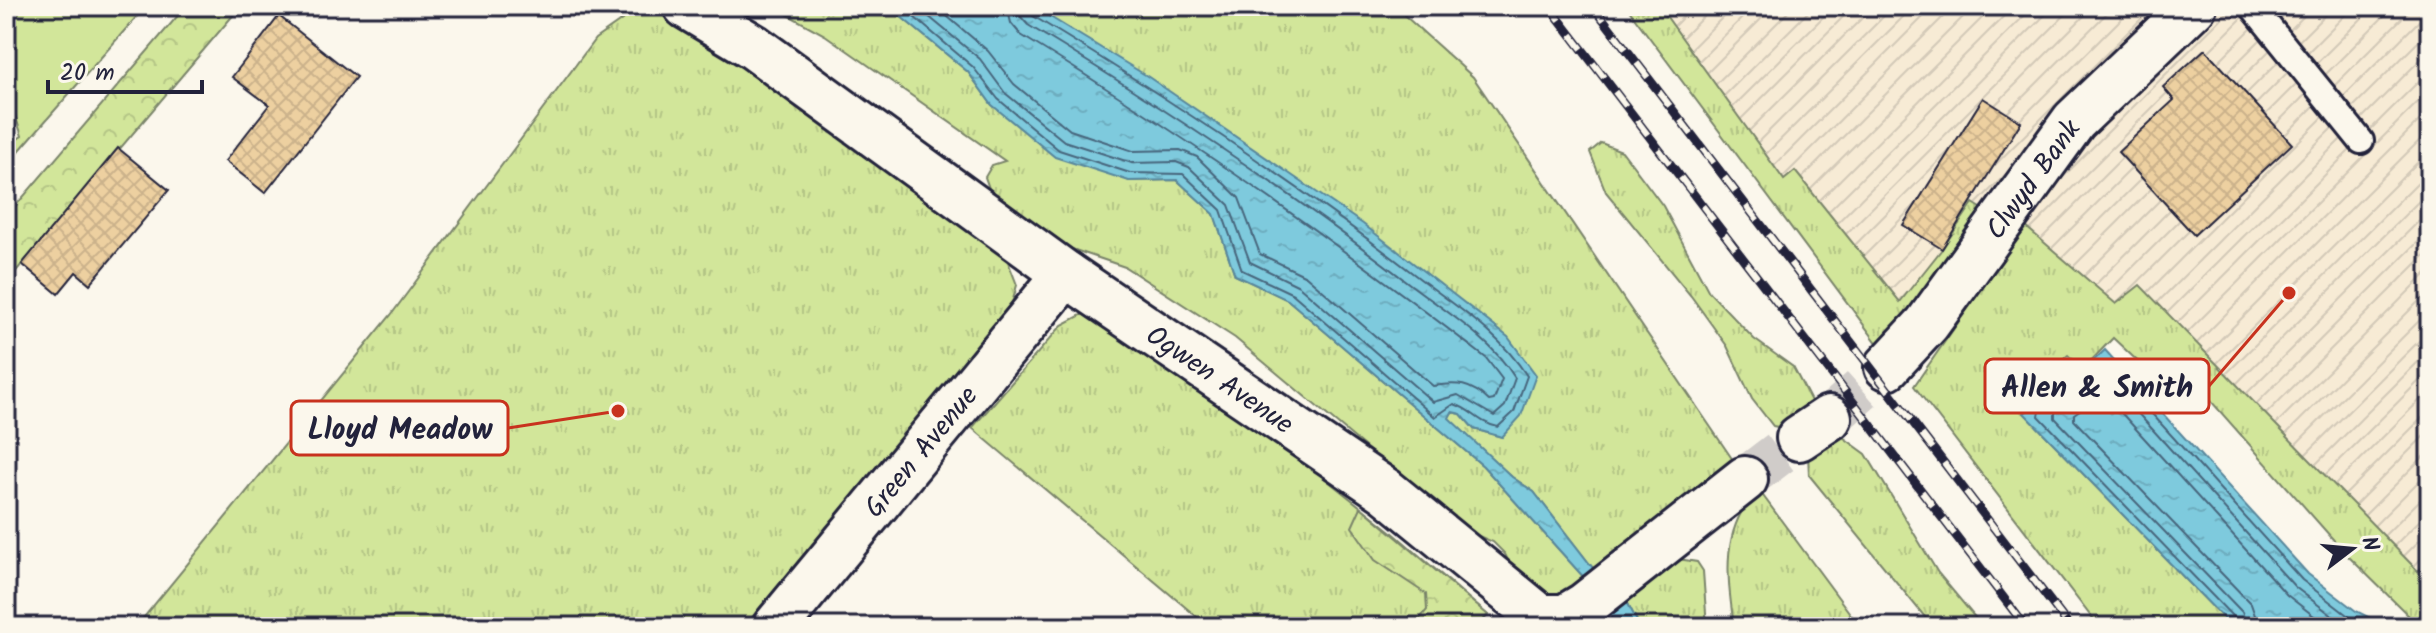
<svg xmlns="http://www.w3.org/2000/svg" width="2436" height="633" viewBox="0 0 2436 633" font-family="Kalam,sans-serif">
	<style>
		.industrial { fill: url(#industrial-furrows) }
		.grass { fill: url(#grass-tufts); stroke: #7a846a; stroke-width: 2 }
		.forest { fill: url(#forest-crowns); stroke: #7a846a; stroke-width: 2 }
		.garden { fill: #d2e69a; stroke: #7a846a; stroke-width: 2 }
		.water { fill: url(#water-ripples); stroke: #59879c; stroke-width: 2 }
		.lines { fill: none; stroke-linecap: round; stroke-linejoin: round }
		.shore { stroke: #47657c; stroke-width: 2 }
		.building { fill: url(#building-cross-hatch); stroke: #22223b; stroke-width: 2 }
		.minor-tunnel { stroke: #d0ccc9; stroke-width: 44; stroke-dasharray: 44 22; stroke-linecap: butt }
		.service-casing { stroke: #22223b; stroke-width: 30 }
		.minor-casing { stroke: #22223b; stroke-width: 50 }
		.service { stroke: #fbf7ec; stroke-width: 24 }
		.minor { stroke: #fbf7ec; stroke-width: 44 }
		.rail-casing { stroke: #22223b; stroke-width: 9 }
		.rail { stroke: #fbf7ec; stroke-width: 6; stroke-dasharray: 18; stroke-linecap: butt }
		.labels { text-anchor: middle; stroke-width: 6; stroke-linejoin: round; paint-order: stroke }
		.street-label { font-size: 28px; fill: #22223b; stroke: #fbf7ec }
		.leader { fill: none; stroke: #c8321e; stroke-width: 3 }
		.callout-dot { fill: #c8321e; stroke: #fbf7ec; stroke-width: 3 }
		.callout { fill: #fbf7ec; stroke: #c8321e; stroke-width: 3 }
		.callout-label { font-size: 30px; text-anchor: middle; font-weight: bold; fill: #22223b }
	</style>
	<defs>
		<pattern id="industrial-furrows" width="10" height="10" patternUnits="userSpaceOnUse" patternTransform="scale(2)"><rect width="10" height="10" fill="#f7ebd5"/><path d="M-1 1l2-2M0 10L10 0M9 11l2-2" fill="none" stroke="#d3c9b8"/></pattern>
		<pattern id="grass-tufts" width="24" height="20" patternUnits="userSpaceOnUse" patternTransform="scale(2)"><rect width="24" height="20" fill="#d2e69a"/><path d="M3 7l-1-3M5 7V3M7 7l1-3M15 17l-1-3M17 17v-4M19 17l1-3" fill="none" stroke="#b4c586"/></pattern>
		<pattern id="forest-crowns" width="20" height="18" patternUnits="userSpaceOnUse" patternTransform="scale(2)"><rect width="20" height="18" fill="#d2e69a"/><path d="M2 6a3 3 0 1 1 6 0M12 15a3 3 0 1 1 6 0" fill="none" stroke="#b4c586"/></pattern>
		<pattern id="water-ripples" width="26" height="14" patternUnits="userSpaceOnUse" patternTransform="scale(2)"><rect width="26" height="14" fill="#7ecadd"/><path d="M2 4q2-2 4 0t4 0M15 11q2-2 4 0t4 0" fill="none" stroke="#6dadbf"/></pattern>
		<pattern id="building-cross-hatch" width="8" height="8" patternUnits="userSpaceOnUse" patternTransform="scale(2)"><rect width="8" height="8" fill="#edd0a0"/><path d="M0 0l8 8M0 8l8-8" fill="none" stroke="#cbb28b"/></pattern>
	</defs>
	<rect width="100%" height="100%" fill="#fbf7ec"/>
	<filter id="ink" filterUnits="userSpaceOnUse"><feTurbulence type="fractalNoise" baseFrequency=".0125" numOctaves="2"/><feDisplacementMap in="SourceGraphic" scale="16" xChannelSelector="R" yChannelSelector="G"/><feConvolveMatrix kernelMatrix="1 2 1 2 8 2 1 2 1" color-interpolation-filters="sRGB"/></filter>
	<g filter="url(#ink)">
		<polygon class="industrial" points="1659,6 2430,6 2430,560 2418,571 2140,285 2116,305 2025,226 1973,203 1942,249 1900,302 1795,171 1784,180"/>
		<g class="grass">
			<polygon points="642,6 653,6 813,110 1005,254 1017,285 1012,303 744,627 136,627 391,315 595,39"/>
			<polygon points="772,6 888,6 968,72 992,105 1129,181 1177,180 1214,214 1235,275 1288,300 1483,466 1588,582 1555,604 1516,577 1505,554 1493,542 1467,531 1444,513 1235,338 1125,267 1072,249 990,191 985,177 992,165 1005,161 825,35"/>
			<polygon points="1032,6 1394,6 1473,77 1735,463 1599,576 1534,492 1512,477 1448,418 1452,412 1461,414 1474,429 1502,437"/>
			<polygon points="1626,6 1659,6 1784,180 1795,171 1900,302 1942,249 1973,203 1989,213 1884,352"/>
			<polygon points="1601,143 1622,151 1663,206 1709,292 1754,339 1793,367 1813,405 1783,428 1773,426 1752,399 1727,346 1691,296 1606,192 1590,152"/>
			<polygon points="2025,226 2116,304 2140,285 2418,571 2430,560 2430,615 2416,623 2346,554 2181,367 2149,372 2113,338 2083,369 2068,355 2050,371 2061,387 2024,413 2232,627 2099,627 1914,386"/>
			<polygon points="1087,312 1220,395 1391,531 1488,615 1477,627 1209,627 972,428 1062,325"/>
			<polygon points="1836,432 1866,454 1938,573 1983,627 1933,627 1809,475 1808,454"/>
			<path d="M1758,489L1860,627H1734C1727,575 1720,530 1758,489Z"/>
			<polygon points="1678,559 1697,562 1703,571 1707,627 1640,627 1624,596"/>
		</g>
		<g class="forest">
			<polygon points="186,6 241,6 6,283 6,217"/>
			<polygon points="1361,507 1488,615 1477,627 1413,627 1427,610 1426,594 1375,560 1352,527"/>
		</g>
		<polygon class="garden" points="6,6 146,6 6,166 6,146 22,136 6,88"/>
		<g class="water">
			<polygon points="888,6 1032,6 1147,76 1363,224 1508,337 1536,375 1521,416 1502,437 1474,429 1461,414 1452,412 1449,418 1512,477 1534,492 1599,576 1588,582 1483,466 1288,300 1235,275 1214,214 1177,180 1129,181 1055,157 992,105 968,72"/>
			<polygon points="2105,350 2308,574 2356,611 2386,626 2416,623 2430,615 2430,627 2232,627 2024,413 2074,379"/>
			<polygon points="1624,596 1640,627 1622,627 1605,611"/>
		</g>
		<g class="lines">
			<g class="shore">
				<path d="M901,6L973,67L998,99L1059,150L1130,173L1183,174L1221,210L1242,270L1293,294L1435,417L1454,404C1473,410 1475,421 1498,427L1514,412L1527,376C1500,333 1455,306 1415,275C1294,181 1165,96 1033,16L1029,6"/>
				<path d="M916,6L980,59L1005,93L1064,141L1132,163L1176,162L1189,167L1229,205L1250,262L1299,286L1433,402L1458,395L1494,416L1505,406L1515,378C1491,339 1448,313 1411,285C1289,190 1160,105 1028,25L1021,17L1019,6"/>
				<path d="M935,6L988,51L1014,84L1070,130L1133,151L1180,150L1197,157L1239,198L1260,254L1306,276L1433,386C1457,382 1471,383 1489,401L1494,400L1502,379L1486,358C1334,240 1185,135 1021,35L1011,23L1007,6"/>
				<polyline points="2237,627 2234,618 2039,416 2040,411 2079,385 2102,364 2107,364 2302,580 2351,618 2370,627"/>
				<polyline points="2247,627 2242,612 2055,418 2055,413 2101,378 2106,378 2295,587 2347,627"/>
				<polyline points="2259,627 2251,604 2074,420 2074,414 2100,395 2105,395 2287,595 2328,627"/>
			</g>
		</g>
		<g class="building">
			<polygon points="279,16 356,77 265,193 225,161 269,105 232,77"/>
			<polygon points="2205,49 2292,144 2194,235 2118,152 2174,100 2163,87"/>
			<polygon points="1983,98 2021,122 1942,249 1903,225"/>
			<polygon points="118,148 169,190 90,284 76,272 58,294 22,264"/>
		</g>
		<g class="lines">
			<g class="minor-tunnel">
				<polyline points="1829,418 1887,367"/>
				<polyline points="1745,479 1799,438"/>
			</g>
			<defs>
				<polyline id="service" points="2252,6 2361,141"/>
				<g id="minor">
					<path id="s1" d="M686,6L754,47L1066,274L1386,491L1540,617H1565L1585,605L1745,479"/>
					<path id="s2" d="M1887,367L1927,324L2074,121L2194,6"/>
					<polyline points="1799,438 1829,418"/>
					<path id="s3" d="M775,627L1066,274"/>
				</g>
			</defs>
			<use href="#service" class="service-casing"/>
			<use href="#minor" class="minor-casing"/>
			<use href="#service" class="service"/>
			<use href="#minor" class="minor"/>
			<defs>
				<g id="rail">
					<polyline points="1549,6 2026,627"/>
					<polyline points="1593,6 2070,627"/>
				</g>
			</defs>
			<use href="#rail" class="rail-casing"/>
			<use href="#rail" class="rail"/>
		</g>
	</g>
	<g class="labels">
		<g class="street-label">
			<text dy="10" stroke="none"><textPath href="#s2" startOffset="238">Clwyd Bank</textPath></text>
			<text dy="10" stroke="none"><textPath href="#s1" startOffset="652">Ogwen Avenue</textPath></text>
			<text dy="10" stroke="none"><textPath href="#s3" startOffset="228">Green Avenue</textPath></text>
		</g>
	</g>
	<path class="leader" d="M2289 293L2209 386M618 411L508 428"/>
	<g class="callout-dot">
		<circle cx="2289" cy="293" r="8"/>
		<circle cx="618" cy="411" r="8"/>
	</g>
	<g class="callout">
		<rect x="1985" y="359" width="224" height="54" rx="8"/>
		<rect x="291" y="401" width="217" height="54" rx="8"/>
	</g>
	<g class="callout-label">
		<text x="2097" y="397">Allen &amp; Smith</text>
		<text x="400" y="439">Lloyd Meadow</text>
	</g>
	<rect width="2436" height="633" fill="none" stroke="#fbf7ec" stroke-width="32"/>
	<rect x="16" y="16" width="2404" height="601" fill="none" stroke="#22223b" stroke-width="3" filter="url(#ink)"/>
	<g transform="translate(2352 549) rotate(74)" stroke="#fbf7ec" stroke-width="6" paint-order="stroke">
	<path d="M0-6L14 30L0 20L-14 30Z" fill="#22223b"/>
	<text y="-12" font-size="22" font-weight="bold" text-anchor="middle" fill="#22223b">N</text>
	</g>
	<path d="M48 80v12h154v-12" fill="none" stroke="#22223b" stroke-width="4"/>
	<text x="60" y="80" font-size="24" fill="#22223b" stroke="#fbf7ec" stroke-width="6" paint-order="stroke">20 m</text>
</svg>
